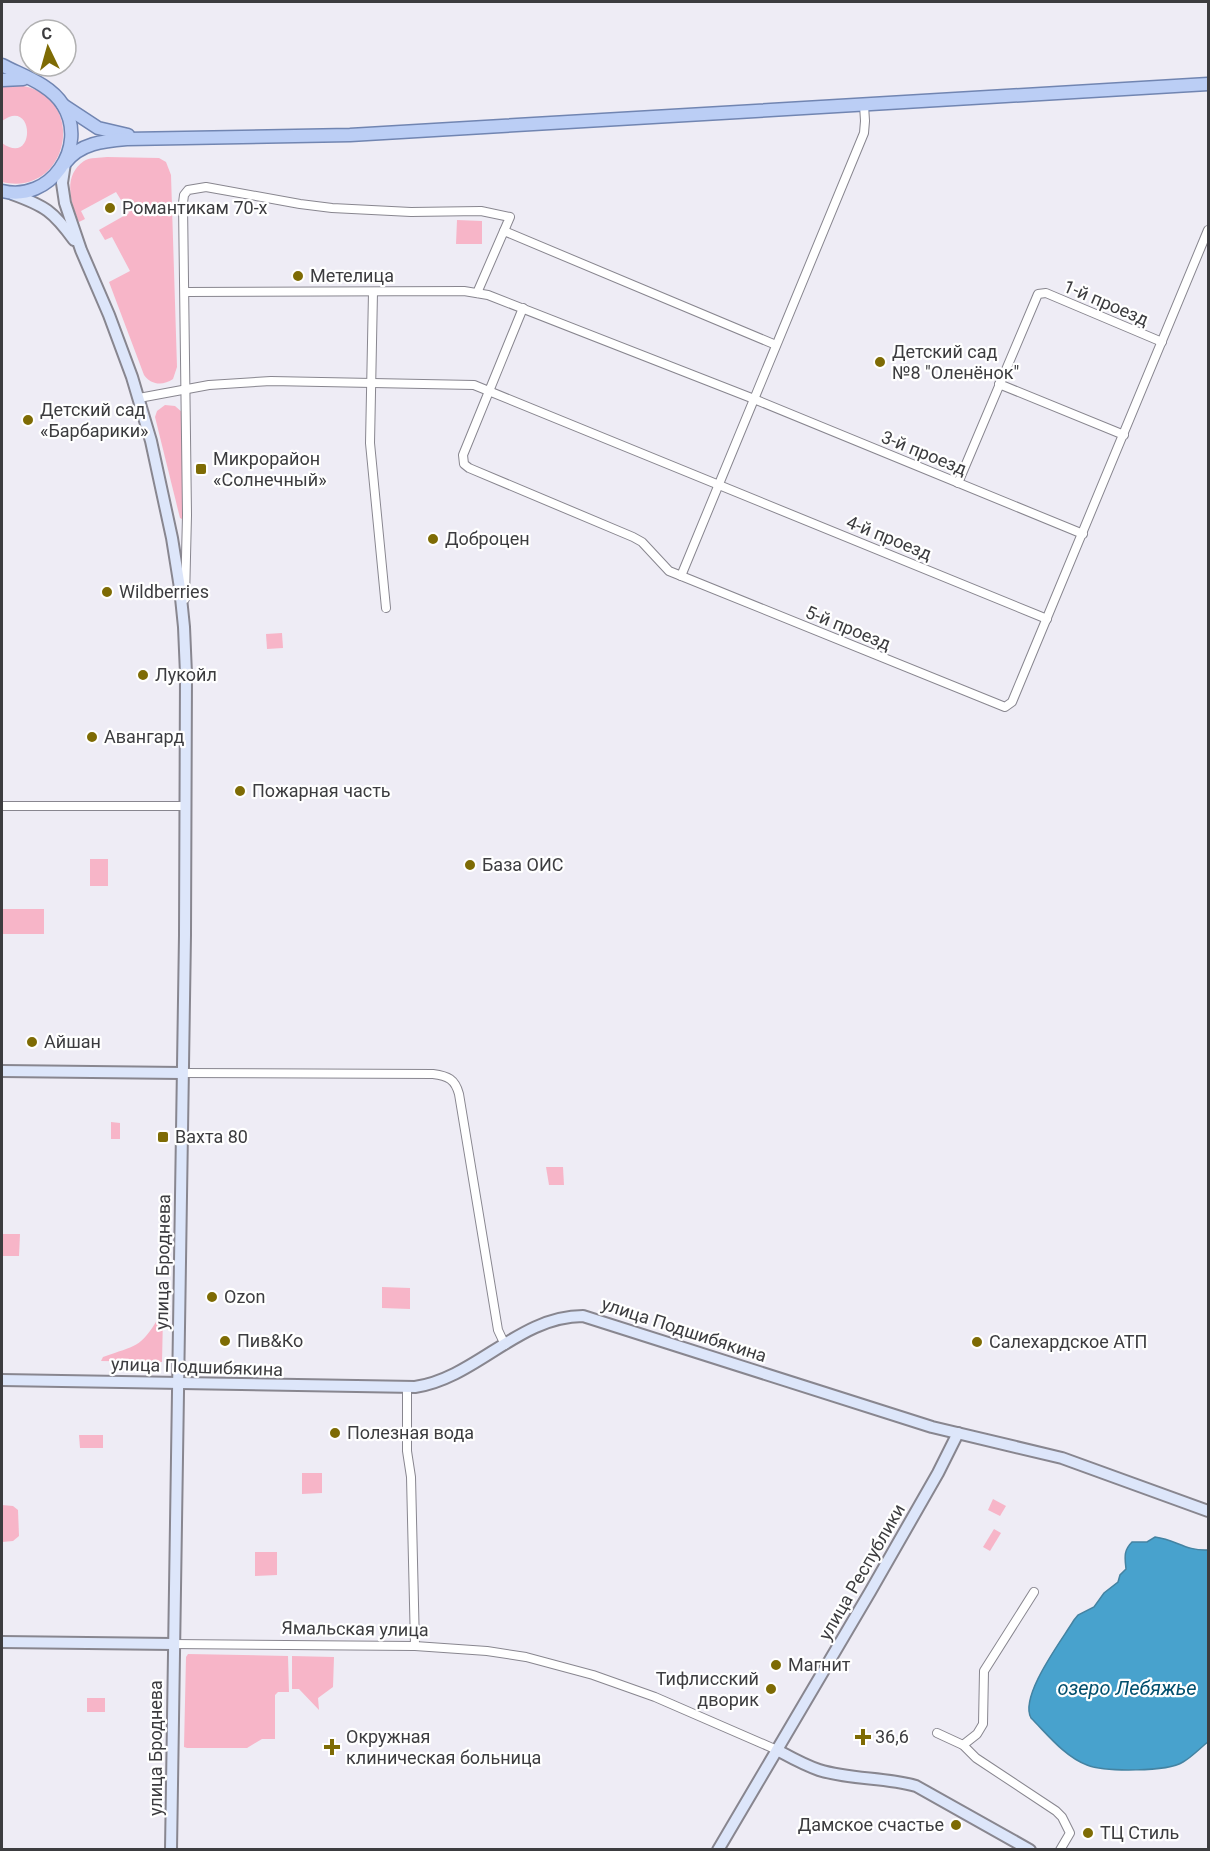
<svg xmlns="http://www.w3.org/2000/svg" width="1210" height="1851" viewBox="0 0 1210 1851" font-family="Roboto,sans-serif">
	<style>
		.green { fill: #f7b5c8 }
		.water { fill: #48a2cd; stroke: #4483a2; stroke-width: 1.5 }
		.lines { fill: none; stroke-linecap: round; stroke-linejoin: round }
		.street-casing { stroke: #88868f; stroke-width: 10 }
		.secondary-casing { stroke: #88868f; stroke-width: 14 }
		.primary-casing { stroke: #7185b1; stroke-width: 15 }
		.street { stroke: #fff; stroke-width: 8 }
		.secondary { stroke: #dde6fa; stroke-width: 10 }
		.primary { stroke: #bbcef5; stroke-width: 12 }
		.poi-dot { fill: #7e6b04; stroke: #fff; stroke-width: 2 }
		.labels { text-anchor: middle; stroke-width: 4.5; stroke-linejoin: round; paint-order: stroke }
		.poi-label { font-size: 18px; fill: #3c3c3f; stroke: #fff; text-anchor: start }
		.street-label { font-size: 18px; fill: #3c3c3f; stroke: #fff }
		.water-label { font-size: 20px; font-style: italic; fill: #024f6d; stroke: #fff }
	</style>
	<rect width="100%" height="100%" fill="#eeecf5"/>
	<g class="green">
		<path d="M19,85C90,96 69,198 2,182V143C36,168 35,96 2,121V86Z"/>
		<path d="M107,157L159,158L166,162L171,175L177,367L173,379C163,386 151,385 144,375L109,282L130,271L112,237L105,240L99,230L129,213L116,192L81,211L85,219L79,222C71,203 62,176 84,161C90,157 100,158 107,157Z"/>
		<polygon points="457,220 482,221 482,244 456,244"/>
		<polygon points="165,405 175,406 183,413 184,517 182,519 180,518 155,417 157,411"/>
		<polygon points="282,633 283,648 267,649 266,634"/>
		<rect x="90" y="859" width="18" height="27"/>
		<rect x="2" y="909" width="42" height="25"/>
		<polygon points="111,1122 120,1123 120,1139 111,1139"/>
		<polygon points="546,1167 563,1167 564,1185 549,1185"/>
		<polygon points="2,1234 20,1234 19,1256 2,1256"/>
		<polygon points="382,1287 410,1288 410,1309 382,1308"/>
		<path d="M159,1317H163L162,1362L101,1361L103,1357C136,1345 140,1349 159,1317Z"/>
		<polygon points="79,1435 103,1435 103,1448 80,1448"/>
		<polygon points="302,1473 322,1473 322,1493 302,1494"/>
		<polygon points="993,1499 1006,1506 1000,1516 988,1510"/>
		<polygon points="2,1505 13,1506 18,1510 19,1536 13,1541 2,1542"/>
		<polygon points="994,1529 1001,1533 990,1551 983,1547"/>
		<polygon points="255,1552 277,1552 277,1575 255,1576"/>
		<polygon points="188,1654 288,1656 289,1692 278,1692 275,1695 275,1739 262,1739 247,1748 187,1748 184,1747 186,1657"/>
		<polygon points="292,1656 334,1657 333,1687 318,1698 319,1710 299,1689 292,1689"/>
		<rect x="87" y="1698" width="18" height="14"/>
	</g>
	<path class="water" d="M1155,1537C1177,1540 1185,1551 1208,1550V1742C1200,1748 1192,1757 1183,1762C1167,1772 1105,1772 1087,1765C1065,1757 1047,1734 1031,1718C1019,1696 1062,1640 1074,1620L1078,1615L1094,1607L1104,1593L1118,1582L1120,1575L1126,1569C1125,1558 1123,1551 1132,1542H1147Z"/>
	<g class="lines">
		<defs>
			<g id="street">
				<polyline points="504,231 776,345"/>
				<polyline points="185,292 464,291 488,295 754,399 1083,534"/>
				<polyline points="373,292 370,443 386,608"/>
				<polyline points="523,308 463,455 464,464 469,468 633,537 642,542 669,571 1005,707 1012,702 1208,230"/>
				<polyline points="999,384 1124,435"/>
				<polyline points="139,398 209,385 271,381 474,385 1047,619"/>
				<polyline points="958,483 1038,294 1046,293 1162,342"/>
				<polyline points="681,576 864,133 865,121 864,105"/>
				<polyline points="185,599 187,515 183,203 184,195 188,190 206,187 300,204 332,208 411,212 481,211 510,217 477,293"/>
				<polyline points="2,806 185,806"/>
				<path d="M182,1073L433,1074C448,1076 455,1079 459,1094L498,1330L505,1345"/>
				<polyline points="407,1387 407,1451 411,1477 415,1646"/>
				<polyline points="173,1644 415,1646 487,1651 526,1657 593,1675 655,1697 777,1750"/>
				<polyline points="937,1733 963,1745 976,1758 1056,1811 1062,1817 1070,1833 1060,1850"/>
				<polyline points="963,1745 977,1734 983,1724 984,1671 1034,1592"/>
			</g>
			<g id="secondary">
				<polyline points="65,163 62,183 65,203 81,250 109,315 132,377 151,441 172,538 180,588 184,627 186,674 185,935 171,1850"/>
				<path d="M12,194C45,206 53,211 74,240"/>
				<polyline points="2,1071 182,1073"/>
				<path d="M2,1380L415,1387C476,1378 519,1316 583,1316L932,1427L1062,1458L1208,1511"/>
				<polyline points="2,1642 173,1644"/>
				<path d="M777,1750C790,1757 804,1765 819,1770C851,1780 884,1777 916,1786L1030,1850"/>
				<polyline points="718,1850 870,1592 938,1473 958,1433"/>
			</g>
			<g id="primary">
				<path d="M2,65C23,76 50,84 63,105C89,147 50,203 2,191"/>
				<polyline points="2,80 23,79"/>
				<polyline points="63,105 98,128 128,135"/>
				<path d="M65,163C80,143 104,141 127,139L350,135L1208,84"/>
			</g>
		</defs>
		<use href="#street" class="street-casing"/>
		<use href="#secondary" class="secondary-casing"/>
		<use href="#primary" class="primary-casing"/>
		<use href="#street" class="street"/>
		<use href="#secondary" class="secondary"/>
		<use href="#primary" class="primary"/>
	</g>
	<g class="poi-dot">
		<circle cx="110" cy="208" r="6"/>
		<circle cx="298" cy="276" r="6"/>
		<circle cx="880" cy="362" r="6"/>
		<circle cx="28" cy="420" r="6"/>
		<rect x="195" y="463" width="12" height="12" rx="3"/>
		<circle cx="433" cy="539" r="6"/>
		<circle cx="107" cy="592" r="6"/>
		<circle cx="143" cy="675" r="6"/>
		<circle cx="92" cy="737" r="6"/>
		<circle cx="240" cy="791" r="6"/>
		<circle cx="470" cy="865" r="6"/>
		<circle cx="32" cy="1042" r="6"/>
		<rect x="157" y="1131" width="12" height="12" rx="3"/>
		<circle cx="212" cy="1297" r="6"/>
		<circle cx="225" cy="1341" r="6"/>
		<circle cx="977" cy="1342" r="6"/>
		<circle cx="335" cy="1433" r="6"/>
		<circle cx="776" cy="1665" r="6"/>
		<circle cx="771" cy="1689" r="6"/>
		<path d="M860 1728h6v6h6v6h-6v6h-6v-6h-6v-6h6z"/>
		<path d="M329 1738h6v6h6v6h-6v6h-6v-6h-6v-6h6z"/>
		<circle cx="956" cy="1825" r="6"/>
		<circle cx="1088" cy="1833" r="6"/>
	</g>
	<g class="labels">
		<g class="poi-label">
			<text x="122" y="214">Романтикам 70-х</text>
			<text x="310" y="282">Метелица</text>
			<text x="892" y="358">Детский сад<tspan x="892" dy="21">№8 "Оленёнок"</tspan></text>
			<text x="40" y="416">Детский сад<tspan x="40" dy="21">«Барбарики»</tspan></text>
			<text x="213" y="465">Микрорайон<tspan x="213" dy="21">«Солнечный»</tspan></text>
			<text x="445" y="545">Доброцен</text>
			<text x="119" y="598">Wildberries</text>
			<text x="155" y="681">Лукойл</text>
			<text x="104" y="743">Авангард</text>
			<text x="252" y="797">Пожарная часть</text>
			<text x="482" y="871">База ОИС</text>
			<text x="44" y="1048">Айшан</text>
			<text x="175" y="1143">Вахта 80</text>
			<text x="224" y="1303">Ozon</text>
			<text x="237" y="1347">Пив&amp;Ко</text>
			<text x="989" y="1348">Салехардское АТП</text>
			<text x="347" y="1439">Полезная вода</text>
			<text x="788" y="1671">Магнит</text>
			<text x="759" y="1685" text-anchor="end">Тифлисский<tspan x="759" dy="21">дворик</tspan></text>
			<text x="346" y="1743">Окружная<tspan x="346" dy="21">клиническая больница</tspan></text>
			<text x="875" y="1743">36,6</text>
			<text x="944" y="1831" text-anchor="end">Дамское счастье</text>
			<text x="1100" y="1839">ТЦ Стиль</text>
		</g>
		<g class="street-label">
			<text transform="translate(1106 303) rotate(23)" y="6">1-й проезд</text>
			<text transform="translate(924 453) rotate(22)" y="6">3-й проезд</text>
			<text transform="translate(889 538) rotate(22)" y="6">4-й проезд</text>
			<text transform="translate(848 628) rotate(22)" y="6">5-й проезд</text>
			<text transform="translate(163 1262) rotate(-89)" y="6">улица Броднева</text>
			<text transform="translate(684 1330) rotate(18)" y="6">улица Подшибякина</text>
			<text transform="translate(197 1367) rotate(2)" y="6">улица Подшибякина</text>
			<text transform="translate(862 1572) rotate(-60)" y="6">улица Республики</text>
			<text transform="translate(355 1629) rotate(1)" y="6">Ямальская улица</text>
			<text transform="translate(156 1748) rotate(-90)" y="6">улица Броднева</text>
		</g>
		<g class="water-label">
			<text x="1127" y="1695">озеро Лебяжье</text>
		</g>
	</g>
	<rect width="1210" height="1851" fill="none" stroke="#3c3c3f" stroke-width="6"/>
	<g transform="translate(48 48) rotate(355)"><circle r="28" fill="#ffffff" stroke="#b1b1b2" stroke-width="1.5"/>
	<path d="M0-4.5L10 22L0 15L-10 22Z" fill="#7e6b04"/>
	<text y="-9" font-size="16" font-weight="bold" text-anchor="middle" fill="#3c3c3f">С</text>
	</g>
</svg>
